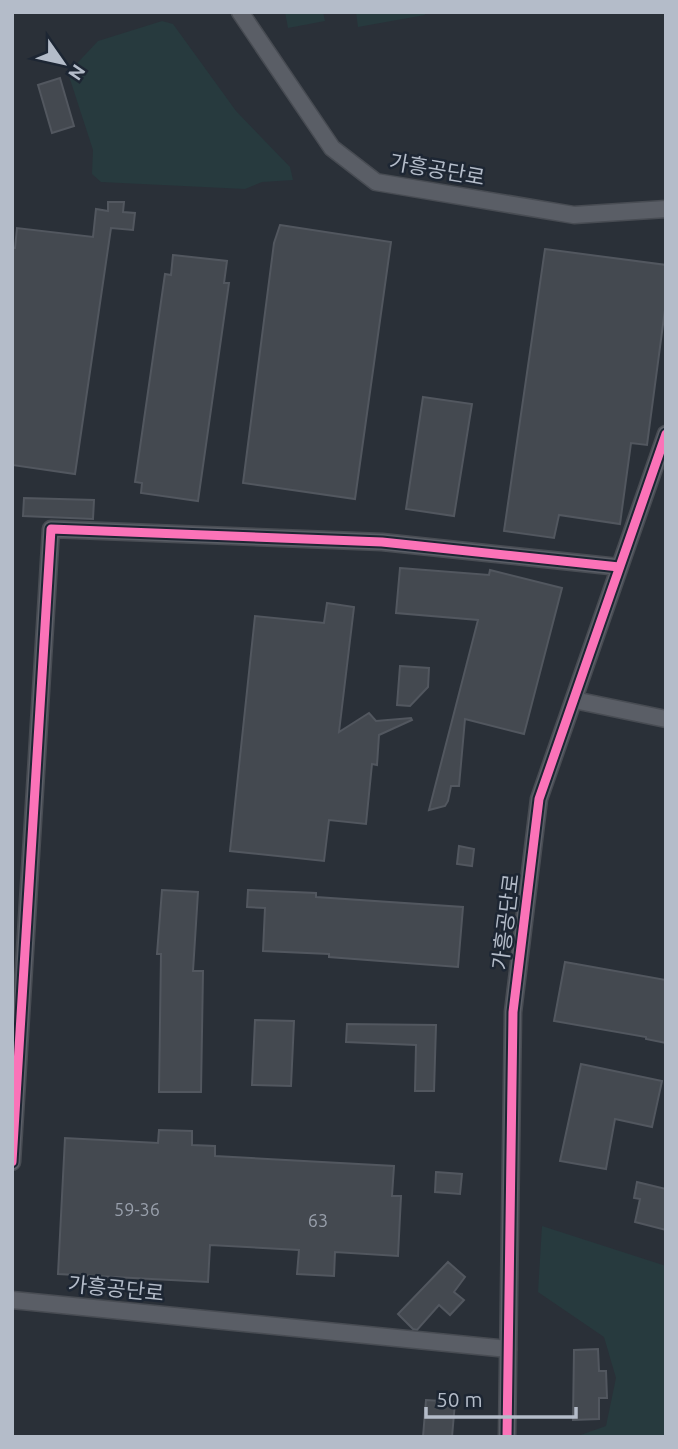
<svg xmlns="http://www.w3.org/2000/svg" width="678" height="1449" viewBox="0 0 678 1449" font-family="Ubuntu,'Noto Sans KR',sans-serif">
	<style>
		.green { fill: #273a3e }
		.building { fill: #444950; stroke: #52575f; stroke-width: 2 }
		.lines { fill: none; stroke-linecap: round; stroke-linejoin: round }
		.street-casing { stroke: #484c53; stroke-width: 19 }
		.street { stroke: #5a5e66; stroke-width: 16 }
		.cycleway-casing { stroke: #1d2633; stroke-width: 13 }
		.cycleway { stroke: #fb73b8; stroke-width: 9 }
		.labels { text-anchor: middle; stroke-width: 5; stroke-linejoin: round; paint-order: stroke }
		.number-label { font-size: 18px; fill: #989fab }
		.street-label { font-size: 21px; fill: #b4bcc9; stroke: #1d2633 }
	</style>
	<rect width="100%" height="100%" fill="#2a3038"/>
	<g class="green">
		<polygon points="285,12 323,12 325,21 288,28"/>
		<polygon points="356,12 424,12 425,15 358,27"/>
		<polygon points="162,21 173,24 236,111 290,167 293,180 262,182 245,189 101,182 92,174 93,150 68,73 98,41"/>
		<polygon points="542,1226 666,1266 666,1437 575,1437 606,1426 616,1378 604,1337 538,1292"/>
	</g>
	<g class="building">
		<polygon points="60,78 74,126 52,133 38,85"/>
		<polygon points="108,202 124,202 123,212 135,213 133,230 111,228 75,474 12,465 12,248 15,248 17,228 93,237 96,209 108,211"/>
		<polygon points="280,225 391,242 355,499 243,483 274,243"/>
		<polygon points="545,249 666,265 666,302 647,445 631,443 620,524 559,515 554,538 504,531"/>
		<polygon points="173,255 227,261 224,283 229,283 198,501 141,493 142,483 135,482 165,274 171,275"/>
		<polygon points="423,397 472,404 454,516 406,509"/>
		<polygon points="24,498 94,500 93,519 23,516"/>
		<polygon points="400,568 489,575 490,570 562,588 524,734 465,719 459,786 451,786 448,801 445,806 429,810 478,620 396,613"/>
		<polygon points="327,603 354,607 339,732 369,713 376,721 411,718 412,720 379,735 377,765 372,764 366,824 329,820 324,861 230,851 255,616 324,623"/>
		<polygon points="400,666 429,668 428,687 410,706 397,705"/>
		<polygon points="459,846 474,849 472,866 457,864"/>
		<polygon points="162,890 198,892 193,971 203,971 201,1092 159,1092 161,954 157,954"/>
		<polygon points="248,890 316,893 316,897 463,907 458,967 329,957 329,954 263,951 265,908 247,907"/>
		<polygon points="565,962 666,980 666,1043 646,1039 646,1037 554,1021"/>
		<polygon points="255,1020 294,1021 291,1086 252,1085"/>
		<polygon points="347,1024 436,1025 434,1091 415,1091 416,1045 346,1042"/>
		<polygon points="581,1064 662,1081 652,1127 615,1119 606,1169 560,1161"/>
		<polygon points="159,1130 192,1131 192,1145 215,1146 215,1156 394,1166 392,1196 401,1196 398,1256 335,1252 334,1276 297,1274 299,1250 210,1245 208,1282 58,1274 65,1138 158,1143"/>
		<polygon points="436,1172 462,1174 460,1194 435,1192"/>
		<polygon points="637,1182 666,1189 666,1230 635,1222 640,1199 634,1198"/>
		<polygon points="448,1262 465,1277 454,1292 464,1300 450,1315 439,1305 417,1330 413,1329 398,1314"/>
		<polygon points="598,1349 599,1371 606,1371 607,1398 599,1398 599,1419 573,1420 574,1350"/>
		<polygon points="426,1400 455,1402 452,1437 423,1437"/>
	</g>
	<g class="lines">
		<defs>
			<g id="street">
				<polyline points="240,12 332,148 376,182 574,215 666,209"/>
				<polyline points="574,700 666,719"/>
				<polyline points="12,1162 51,529 382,542 619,567"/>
				<polyline points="12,1300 508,1349"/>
				<polyline points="507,1437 513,1012 539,799 666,434"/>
			</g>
		</defs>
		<use href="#street" class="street-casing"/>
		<use href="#street" class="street"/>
		<defs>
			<g id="cycleway">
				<polyline points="12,1162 51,529 382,542 619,567"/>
				<polyline points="507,1437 513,1012 539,799 666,434"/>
			</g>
		</defs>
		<use href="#cycleway" class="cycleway-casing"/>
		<use href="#cycleway" class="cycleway"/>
	</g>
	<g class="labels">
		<g class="number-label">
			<text x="137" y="1216">59-36</text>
			<text x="318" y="1227">63</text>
		</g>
		<g class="street-label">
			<text transform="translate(437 170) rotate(10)" y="7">가흥공단로</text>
			<text transform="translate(506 922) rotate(-83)" y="7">가흥공단로</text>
			<text transform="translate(116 1289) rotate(6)" y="7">가흥공단로</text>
		</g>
	</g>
	<rect width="678" height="1449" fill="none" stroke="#b4bcc9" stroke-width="28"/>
	<g transform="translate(63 63) rotate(124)" stroke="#1d2633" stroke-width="5" paint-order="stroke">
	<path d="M0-5L12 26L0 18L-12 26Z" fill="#b4bcc9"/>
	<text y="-10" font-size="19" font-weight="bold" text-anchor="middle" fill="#b4bcc9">N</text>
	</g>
	<path d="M426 1407v10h150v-10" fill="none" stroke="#b4bcc9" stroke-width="3.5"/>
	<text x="436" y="1407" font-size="21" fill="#b4bcc9" stroke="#1d2633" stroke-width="5" paint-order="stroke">50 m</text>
</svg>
